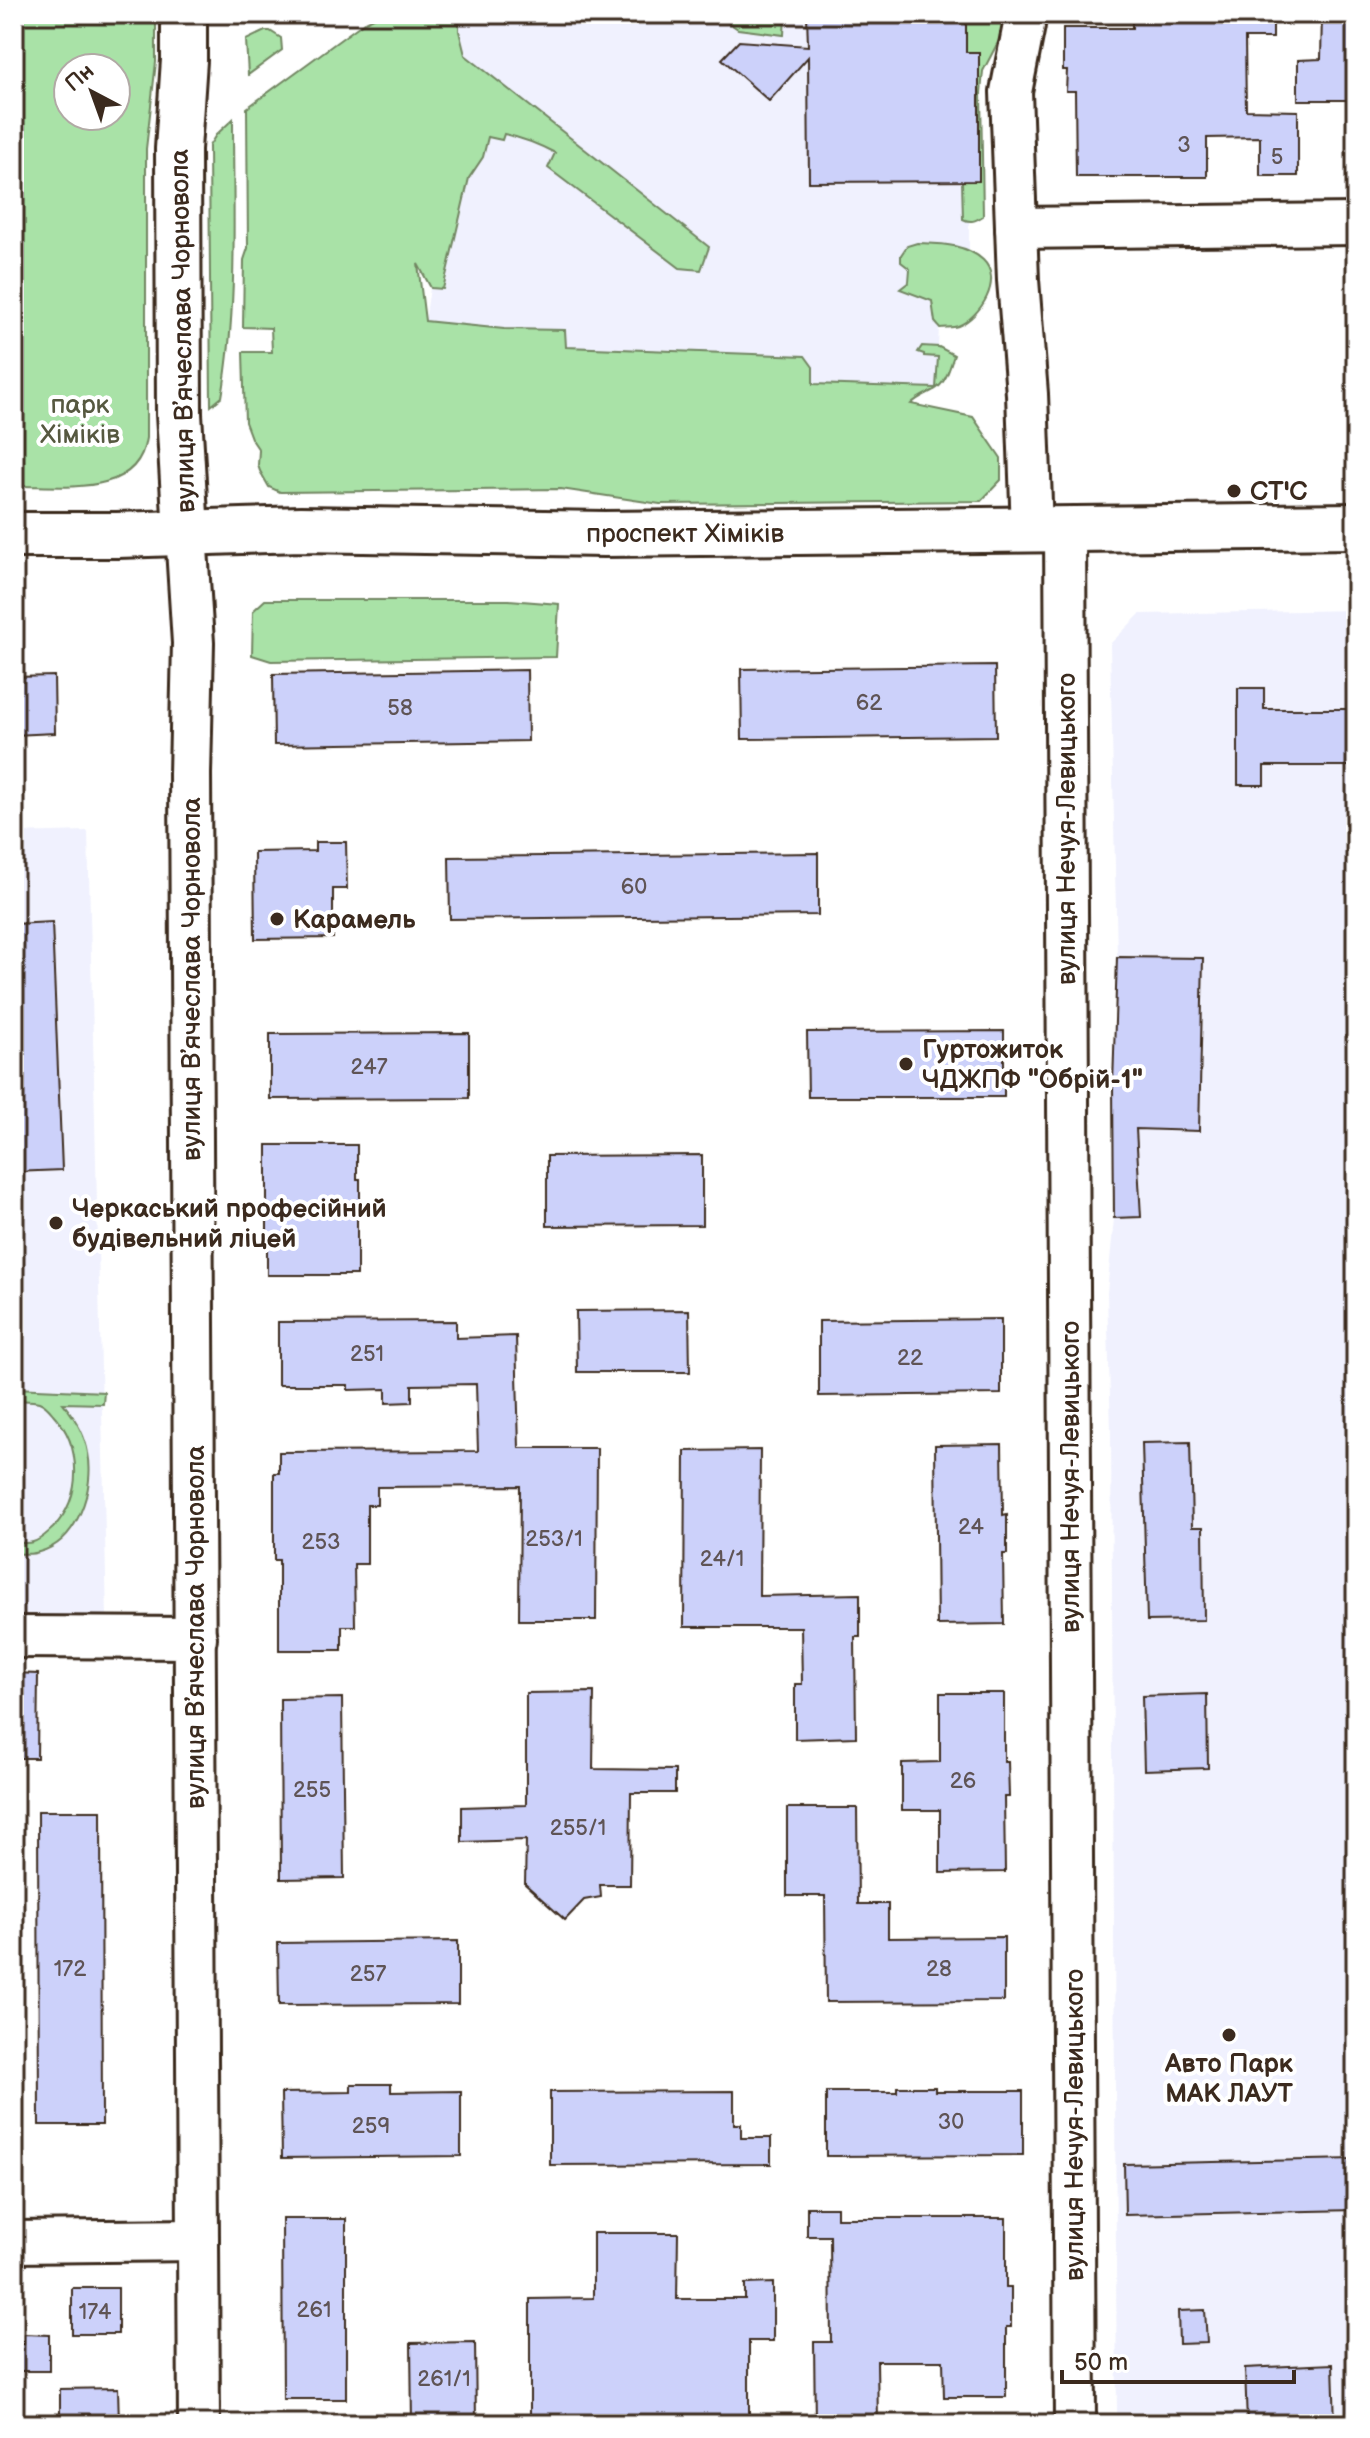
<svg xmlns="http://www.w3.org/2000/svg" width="1370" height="2438" viewBox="0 0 1370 2438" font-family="'Balsamiq Sans',sans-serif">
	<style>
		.built { fill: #f0f1fe }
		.green { fill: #a9e2a7; stroke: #728662; stroke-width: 2; fill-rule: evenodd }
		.building { fill: #ccd1fa; stroke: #3b2a1e; stroke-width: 2 }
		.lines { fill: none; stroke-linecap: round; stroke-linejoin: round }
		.minor-casing { stroke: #3b2a1e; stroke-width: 46 }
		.major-casing { stroke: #3b2a1e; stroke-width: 50 }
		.minor { stroke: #fff; stroke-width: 40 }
		.major { stroke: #fff; stroke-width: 44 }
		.poi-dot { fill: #3b2a1e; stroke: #fff; stroke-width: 3 }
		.labels { text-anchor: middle; stroke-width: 8; stroke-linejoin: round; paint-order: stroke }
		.number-label { font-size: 22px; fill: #5f5455 }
		.street-label { font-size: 26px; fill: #3b2a1e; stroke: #fff }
		.park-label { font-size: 26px; fill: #565840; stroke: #fff }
		.poi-label { font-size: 26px; font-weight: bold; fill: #3b2a1e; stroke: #fff; text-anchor: start }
	</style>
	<rect width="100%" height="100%" fill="#fff"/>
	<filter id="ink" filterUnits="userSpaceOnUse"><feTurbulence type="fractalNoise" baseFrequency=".0125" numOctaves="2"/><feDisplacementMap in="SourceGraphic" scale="16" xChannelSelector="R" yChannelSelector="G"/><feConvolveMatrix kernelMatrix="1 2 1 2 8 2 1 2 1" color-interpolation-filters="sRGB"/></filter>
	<g filter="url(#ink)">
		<g class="built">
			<polygon points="417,14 1007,14 1007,25 983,71 981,93 983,216 969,222 969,266 942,265 936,388 565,375 565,330 504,329 425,321 465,56"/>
			<polygon points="1356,610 1356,2424 1117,2424 1111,1431 1107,1293 1114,1218 1113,1129 1117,957 1110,644 1140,614"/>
			<polygon points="88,831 107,1618 14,1613 14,833"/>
		</g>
		<g class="green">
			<path d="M14,14H156V62L146,149V438C138,499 59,485 14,486ZM68,68H116V116H68Z"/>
			<path d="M382,14H459V31L465,55L709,247L701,270L680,268L548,168L555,153C538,144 522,138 504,134L502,140L488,137L483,157L469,178L443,289L431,288L418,264L425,321L504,329L565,330L566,347L805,356L813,367V384L936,388L938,357L924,356V354L918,352L922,346L939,347L954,355C950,367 946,384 934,390C925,395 918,397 911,404L973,417L1001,458V480L981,501L660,504L561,489L280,492L269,487L260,471L258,465L259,450L251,438L245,422L243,352H272L271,328L243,327L244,260L248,248L247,108L363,23Z"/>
			<polygon points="716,14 785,14 784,35 738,29"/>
			<path d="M966,14H1007V25L983,71L981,93L983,216C975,221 971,223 963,219L962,181L979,180V52H966Z"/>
			<polygon points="265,31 270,31 281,38 282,50 248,75 246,40"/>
			<path d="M233,119C233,212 238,305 222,397L211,406L209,146L216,135Z"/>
			<path d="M917,243C939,244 965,243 983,260C1004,280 980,317 958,326C953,328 945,327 940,328L935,322L932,301L900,289L909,282L910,269L901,262V255L907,246Z"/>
			<polygon points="265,600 509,600 559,604 556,657 271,661 252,655 253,611"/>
			<path d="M14,1388L104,1392L103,1404L63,1403C75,1418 85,1434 88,1453C95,1488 78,1542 39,1552C31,1555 22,1554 14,1553V1542C20,1543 27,1544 33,1542C41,1540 47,1533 53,1528C83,1497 82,1445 53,1414C49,1409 45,1404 39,1402C31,1400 22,1401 14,1400Z"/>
		</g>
		<g class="building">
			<polygon points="807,14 966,14 966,52 979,52 979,181 809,182 808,57 769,101 722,59 739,41 808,46"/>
			<polygon points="1230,14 1273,14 1273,38 1245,38 1246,110 1298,111 1298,176 1260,176 1260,137 1207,138 1207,177 1076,177 1075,91 1066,91 1067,70 1063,70 1063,28 1132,28 1132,18"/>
			<polygon points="1322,15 1356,16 1356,100 1298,100 1298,60 1321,59"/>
			<polygon points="995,666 996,736 742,739 741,669"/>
			<polygon points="527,670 528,741 274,745 273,674"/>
			<polygon points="54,676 55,733 14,735 14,677"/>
			<polygon points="1238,688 1264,688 1264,709 1356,709 1356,766 1264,766 1264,785 1238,785"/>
			<polygon points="315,842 346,842 347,889 333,889 333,938 255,939 254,852 315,851"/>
			<polygon points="818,853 818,915 450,919 449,857"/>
			<polygon points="52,922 62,1170 14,1172 14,924"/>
			<polygon points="1117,957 1203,958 1199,1131 1136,1129 1141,1217 1114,1218 1113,1085"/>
			<polygon points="1004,1031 1004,1097 808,1097 807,1032"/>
			<polygon points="469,1033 469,1098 270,1099 270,1034"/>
			<polygon points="267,1145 357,1145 357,1179 360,1179 360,1217 357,1217 357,1275 267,1275"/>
			<polygon points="702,1155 702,1225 547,1226 547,1156"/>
			<polygon points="689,1310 690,1372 577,1372 576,1311"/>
			<polygon points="1001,1319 1001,1394 819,1396 819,1321"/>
			<polygon points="456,1321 456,1338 516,1336 519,1448 597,1448 596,1620 519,1620 520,1486 377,1487 377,1505 367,1505 367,1564 354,1564 355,1626 342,1626 342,1650 279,1650 279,1560 274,1560 274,1473 279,1473 279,1452 478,1451 476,1384 412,1385 412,1402 386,1403 386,1389 348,1390 348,1385 278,1385 278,1322"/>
			<polygon points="1190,1442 1192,1527 1203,1527 1204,1620 1147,1621 1142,1443"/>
			<polygon points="1002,1444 1003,1515 1007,1514 1007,1554 1003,1554 1004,1624 937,1625 935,1445"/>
			<polygon points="760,1450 759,1596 860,1594 860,1637 855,1637 856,1737 795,1739 795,1684 802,1684 801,1627 684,1627 685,1451"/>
			<polygon points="14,1673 38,1674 37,1758 14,1758"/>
			<polygon points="594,1692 593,1769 675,1770 675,1793 631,1793 630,1885 600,1885 601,1897 584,1900 565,1920 525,1884 526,1840 462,1842 462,1807 526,1805 526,1693"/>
			<polygon points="940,1693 1004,1693 1004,1762 1008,1762 1009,1797 1004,1797 1005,1872 940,1873 940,1810 902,1810 902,1763 940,1762"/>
			<polygon points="1207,1694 1208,1768 1144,1770 1142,1696"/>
			<polygon points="342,1698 344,1878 281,1879 280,1699"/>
			<polygon points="787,1808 857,1808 858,1904 888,1904 888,1938 1004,1937 1004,2001 826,2002 825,1896 787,1896"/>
			<polygon points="38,1811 101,1811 102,2125 39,2125"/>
			<polygon points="458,1941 458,2004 279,2005 278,1943"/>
			<polygon points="351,2084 391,2084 391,2092 461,2091 461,2156 282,2158 281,2093 351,2092"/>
			<polygon points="897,2087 935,2087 935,2091 1023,2091 1023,2155 826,2156 826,2092 897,2092"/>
			<polygon points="734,2091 734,2124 741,2124 741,2138 771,2138 771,2164 550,2165 550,2092"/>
			<polygon points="1356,2159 1356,2210 1125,2215 1124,2164"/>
			<polygon points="807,2207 837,2207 837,2218 1006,2218 1006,2287 1011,2287 1011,2327 1006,2327 1006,2397 944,2397 943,2361 877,2361 878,2424 815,2424 814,2342 831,2342 830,2236 807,2236"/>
			<polygon points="282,2219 346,2219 346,2399 283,2399"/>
			<polygon points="593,2233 678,2233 677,2299 745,2299 745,2284 773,2283 773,2341 749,2341 749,2424 530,2424 530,2299 593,2298"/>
			<rect x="72" y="2288" width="46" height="46"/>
			<polygon points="1205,2310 1207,2343 1179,2344 1178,2311"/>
			<polygon points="24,2334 49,2335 49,2371 14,2371 14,2344 24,2344"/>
			<polygon points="475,2342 476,2424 412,2424 411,2343"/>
			<polygon points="1333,2364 1335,2424 1247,2424 1245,2368"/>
			<polygon points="118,2388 119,2424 60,2424 60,2389"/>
		</g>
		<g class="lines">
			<defs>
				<g id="minor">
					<polyline points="1024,14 1024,25 1011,92 1018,280 1027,394 1032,530"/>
					<polyline points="1016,228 1356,224"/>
					<polyline points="1065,530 1075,2424"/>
					<polyline points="186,532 193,643 190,774 199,2424"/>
					<polyline points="14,1637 196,1638"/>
					<polyline points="14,2242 198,2240"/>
				</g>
				<g id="major">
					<polyline points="184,14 184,60 178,149 179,414 186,532"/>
					<polyline points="14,535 117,535 301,529 604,534 1356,526"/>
				</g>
			</defs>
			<use href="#minor" class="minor-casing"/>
			<use href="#major" class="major-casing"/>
			<use href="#minor" class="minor"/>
			<use href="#major" class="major"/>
		</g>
	</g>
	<g class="poi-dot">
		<circle cx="1234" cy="491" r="8"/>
		<circle cx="277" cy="919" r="8"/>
		<circle cx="906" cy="1064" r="8"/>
		<circle cx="56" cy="1223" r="8"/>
		<circle cx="1229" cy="2035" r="8"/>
	</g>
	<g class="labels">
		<g class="number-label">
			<text x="1184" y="152">3</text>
			<text x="1277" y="164">5</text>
			<text x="869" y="710">62</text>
			<text x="400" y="715">58</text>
			<text x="634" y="894">60</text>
			<text x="369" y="1074">247</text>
			<text x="367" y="1361">251</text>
			<text x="910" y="1365">22</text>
			<text x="971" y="1534">24</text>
			<text x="554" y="1546">253/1</text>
			<text x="321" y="1549">253</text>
			<text x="722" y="1566">24/1</text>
			<text x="963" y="1788">26</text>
			<text x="312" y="1797">255</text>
			<text x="578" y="1835">255/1</text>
			<text x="70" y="1976">172</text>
			<text x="939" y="1976">28</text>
			<text x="368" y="1981">257</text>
			<text x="951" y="2129">30</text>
			<text x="371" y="2133">259</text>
			<text x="314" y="2317">261</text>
			<text x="95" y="2319">174</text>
			<text x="444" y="2386">261/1</text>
		</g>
		<g class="street-label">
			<text transform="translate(182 331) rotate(-91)" y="9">вулиця Вʼячеслава Чорновола</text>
			<text x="685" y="542">проспект Хіміків</text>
			<text transform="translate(1066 829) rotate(-90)" y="9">вулиця Нечуя-Левицького</text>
			<text transform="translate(191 979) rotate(-90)" y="9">вулиця Вʼячеслава Чорновола</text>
			<text transform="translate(1070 1477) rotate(-90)" y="9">вулиця Нечуя-Левицького</text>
			<text transform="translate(195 1627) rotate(-90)" y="9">вулиця Вʼячеслава Чорновола</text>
			<text transform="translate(1074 2125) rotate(-90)" y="9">вулиця Нечуя-Левицького</text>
		</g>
		<g class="park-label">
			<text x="80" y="413">парк<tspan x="80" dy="30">Хіміків</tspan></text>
		</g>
		<g class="poi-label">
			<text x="1250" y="500">СТ'С</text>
			<text x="293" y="928">Карамель</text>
			<text x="922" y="1058">Гуртожиток<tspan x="922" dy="30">ЧДЖПФ "Обрій-1"</tspan></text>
			<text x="72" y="1217">Черкаський професійний<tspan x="72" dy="30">будівельний ліцей</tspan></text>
			<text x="1229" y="2072" text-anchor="middle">Авто Парк<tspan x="1229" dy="30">МАК ЛАУТ</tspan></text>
		</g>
	</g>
	<rect width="1370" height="2438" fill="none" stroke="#fff" stroke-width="48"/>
	<rect x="24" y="24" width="1322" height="2390" fill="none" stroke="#3b2a1e" stroke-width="3" filter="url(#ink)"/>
	<g transform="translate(92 92) rotate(319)"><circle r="38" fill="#ffffff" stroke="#b1aaa5" stroke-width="2"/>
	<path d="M0-6L14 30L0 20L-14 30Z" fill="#3b2a1e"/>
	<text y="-12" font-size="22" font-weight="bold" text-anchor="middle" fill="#3b2a1e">Пн</text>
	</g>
	<path d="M1062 2370v12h232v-12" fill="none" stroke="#3b2a1e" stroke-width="4"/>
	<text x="1074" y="2370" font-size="24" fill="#3b2a1e" stroke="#ffffff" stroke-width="6" paint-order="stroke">50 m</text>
</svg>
